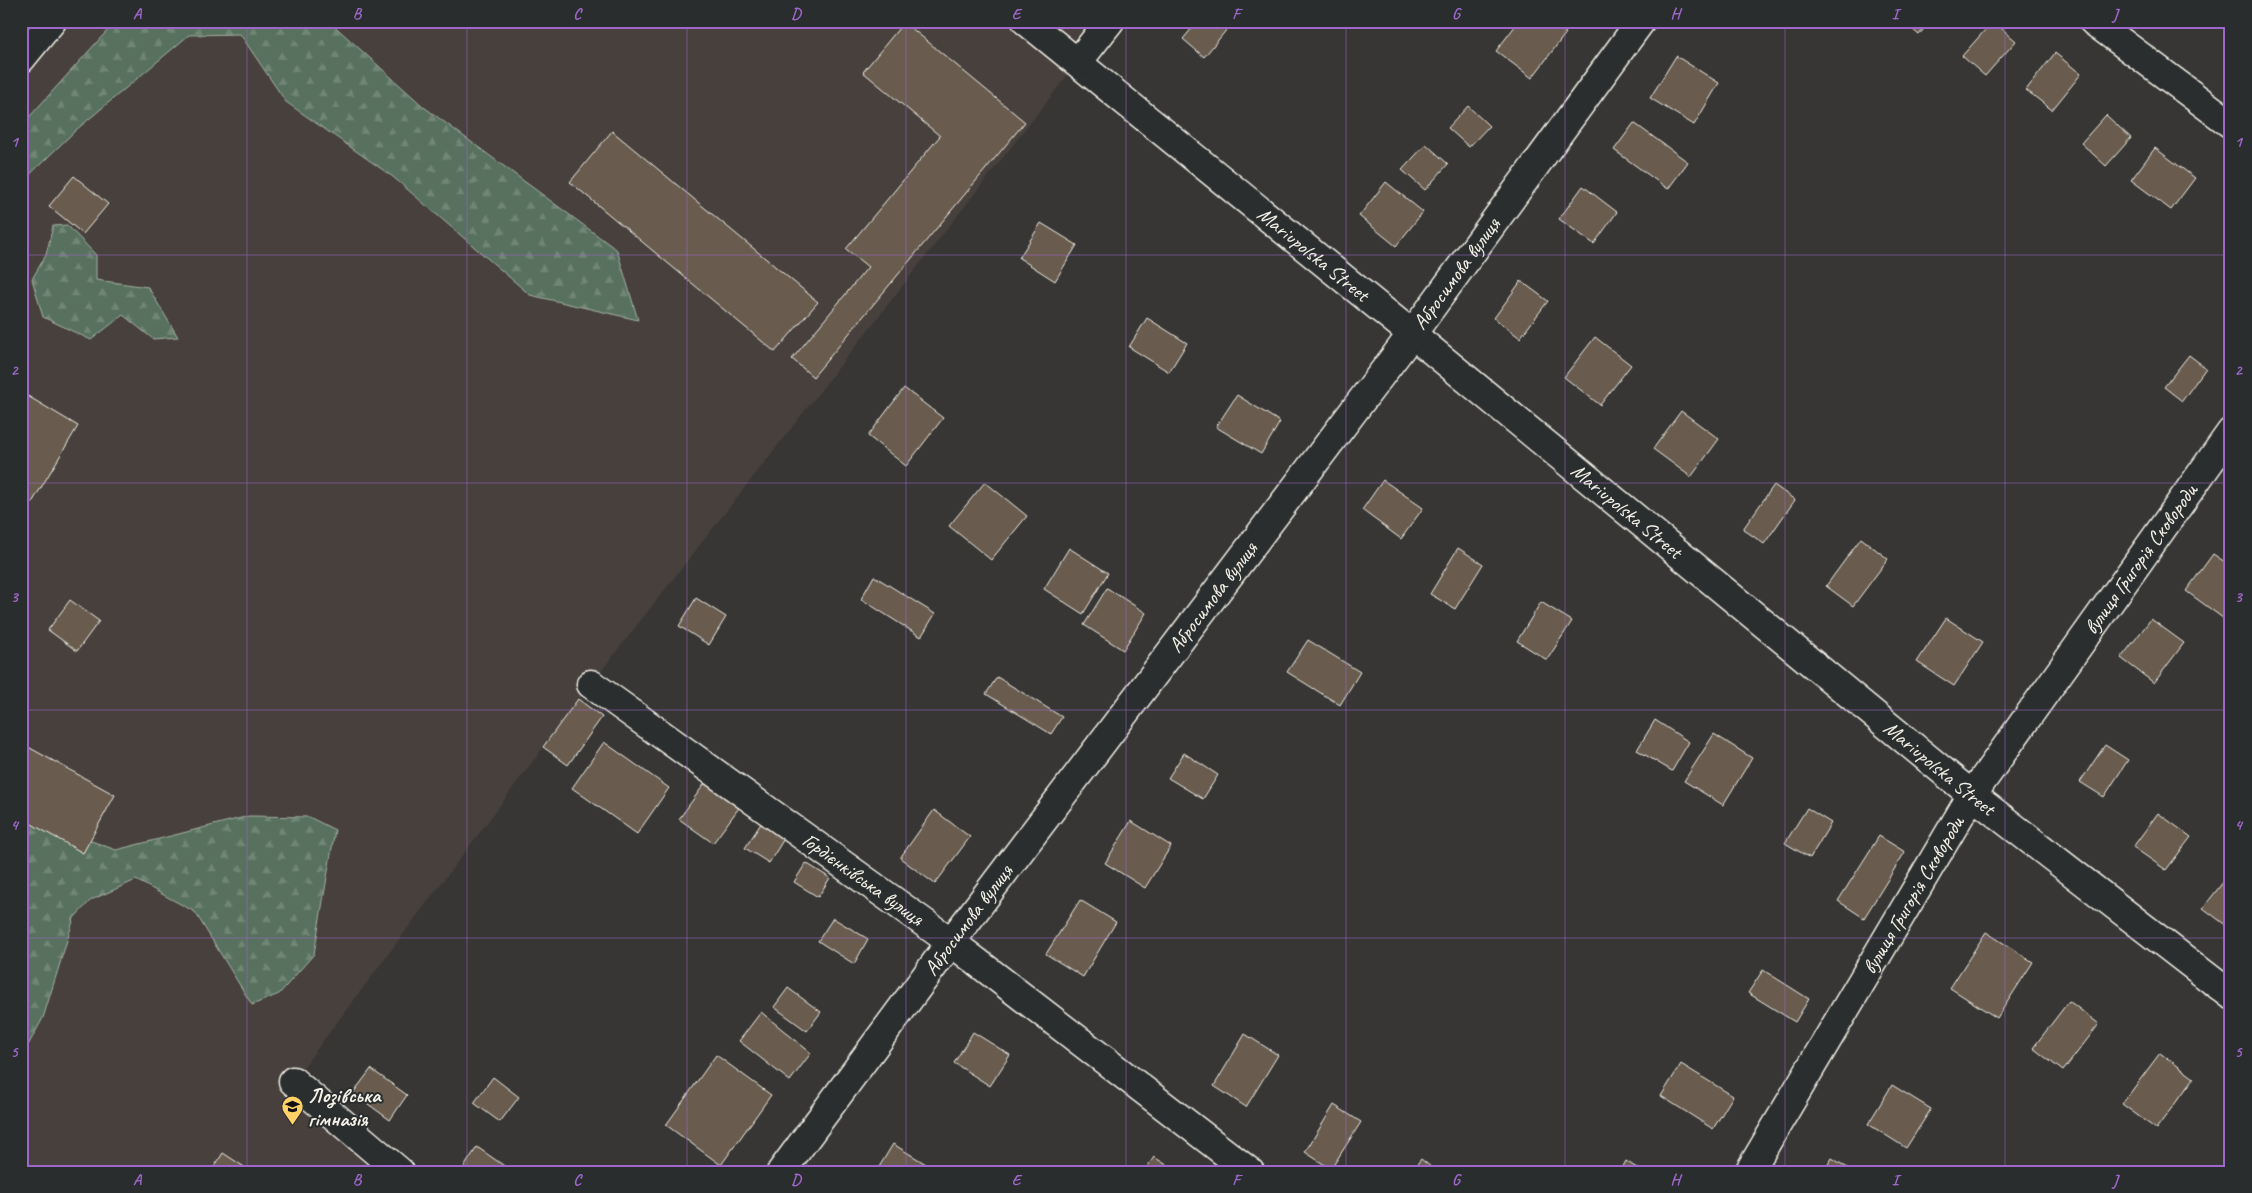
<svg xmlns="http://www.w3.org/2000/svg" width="2252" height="1193" viewBox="0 0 2252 1193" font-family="Caveat,sans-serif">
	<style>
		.built { fill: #46413d }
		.forest { fill: url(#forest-firs); stroke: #a6b1a3 }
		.building { fill: #695c50; stroke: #f4f1e8 }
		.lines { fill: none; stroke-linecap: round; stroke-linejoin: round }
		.minor-casing { stroke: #f4f1e8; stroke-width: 31 }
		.minor { stroke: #2a2d2e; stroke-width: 28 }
		.grid { fill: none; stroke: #9f67cb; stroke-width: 1; stroke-opacity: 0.55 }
		.labels { text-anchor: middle; stroke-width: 4; stroke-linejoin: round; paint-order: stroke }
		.street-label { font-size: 21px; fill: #f4f1e8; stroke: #2a2d2e }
		.poi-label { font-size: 21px; font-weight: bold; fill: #f4f1e8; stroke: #2a2d2e; text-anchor: start }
		.neatline { fill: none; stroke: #9f67cb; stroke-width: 2 }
		.grid-label { font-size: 16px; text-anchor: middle; font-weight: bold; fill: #9f67cb }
	</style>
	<defs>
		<pattern id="forest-firs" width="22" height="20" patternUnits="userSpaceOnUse" patternTransform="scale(1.25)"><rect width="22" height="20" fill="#59715e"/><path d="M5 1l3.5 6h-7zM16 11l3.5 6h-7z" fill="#718675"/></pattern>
	</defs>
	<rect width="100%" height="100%" fill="#373635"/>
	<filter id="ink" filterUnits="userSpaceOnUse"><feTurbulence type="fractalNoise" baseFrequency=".02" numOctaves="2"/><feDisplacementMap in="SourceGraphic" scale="10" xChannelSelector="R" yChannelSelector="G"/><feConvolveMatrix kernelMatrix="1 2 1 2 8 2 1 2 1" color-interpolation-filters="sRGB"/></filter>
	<g filter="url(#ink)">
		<polygon class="built" points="52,21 1110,21 591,684 293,1081 400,1172 21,1172 21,59"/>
		<g class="forest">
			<polygon points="116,21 329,21 424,107 617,250 638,320 530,295 393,177 286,102 240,34 189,35 76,130 21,183 21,126"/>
			<polygon points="67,225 96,255 96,280 148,287 178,337 153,339 123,315 91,340 43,317 32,279 46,255 53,226"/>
			<polygon points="21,815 116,850 249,816 309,817 335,830 314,954 279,994 252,1005 195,912 136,880 91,900 74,918 43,1018 21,1058"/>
		</g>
		<g class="building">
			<polygon points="1198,21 1220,21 1228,28 1204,57 1183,39"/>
			<polygon points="1519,21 1551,21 1566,33 1532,78 1496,51"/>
			<polygon points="1903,21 1930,21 1919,35"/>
			<polygon points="1993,21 2016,41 1985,76 1962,56"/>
			<polygon points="904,22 1025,122 813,377 792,359 868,267 846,249 940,136 863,72"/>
			<polygon points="2055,53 2081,74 2052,110 2026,90"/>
			<polygon points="1676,56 1719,83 1694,125 1650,98"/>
			<polygon points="1468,106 1489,126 1469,147 1448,128"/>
			<polygon points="2106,115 2131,138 2106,166 2081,143"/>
			<polygon points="1634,123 1688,162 1668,189 1614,150"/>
			<polygon points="612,131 818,302 775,352 570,182"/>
			<polygon points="1426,144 1448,164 1425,190 1402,170"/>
			<polygon points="2155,148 2195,178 2171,210 2131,180"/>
			<polygon points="74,176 108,204 83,234 49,206"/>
			<polygon points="1386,182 1423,212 1396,246 1359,216"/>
			<polygon points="1583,186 1617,212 1594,244 1559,219"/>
			<polygon points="1041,223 1077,245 1055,281 1019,258"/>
			<polygon points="1521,281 1548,301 1520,338 1494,318"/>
			<polygon points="1147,318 1187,343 1169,372 1129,347"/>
			<polygon points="1595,337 1631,365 1600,405 1564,377"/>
			<polygon points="2189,355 2206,368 2182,401 2164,387"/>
			<polygon points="904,388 943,418 906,466 868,436"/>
			<polygon points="21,392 78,426 21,521"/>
			<polygon points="1237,395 1280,422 1261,454 1216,427"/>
			<polygon points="1681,411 1719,439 1691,477 1653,449"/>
			<polygon points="1383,480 1423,508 1401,539 1362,510"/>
			<polygon points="985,482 1027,516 991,560 949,526"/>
			<polygon points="1774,485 1795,500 1764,544 1743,529"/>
			<polygon points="1861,538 1888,559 1853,606 1826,586"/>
			<polygon points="1069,548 1108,573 1083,614 1044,589"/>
			<polygon points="1458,548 1483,564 1455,609 1430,594"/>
			<polygon points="2213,554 2231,566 2231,624 2186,591"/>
			<polygon points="874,576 935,614 921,637 861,599"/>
			<polygon points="1107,588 1146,613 1123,650 1084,625"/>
			<polygon points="696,598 726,617 709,645 679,626"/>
			<polygon points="70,600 99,621 77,651 48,630"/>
			<polygon points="1541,602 1572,621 1547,660 1517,641"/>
			<polygon points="1946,618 1983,642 1954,686 1917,662"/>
			<polygon points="2151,619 2184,643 2154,683 2121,658"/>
			<polygon points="1308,640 1360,672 1340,705 1287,672"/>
			<polygon points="997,677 1062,717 1051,734 986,694"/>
			<polygon points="578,699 602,717 568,765 543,747"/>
			<polygon points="1655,720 1689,742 1672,771 1637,750"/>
			<polygon points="1714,734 1752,758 1723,805 1684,781"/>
			<polygon points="604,742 669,788 637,834 572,788"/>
			<polygon points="21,743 115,795 83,853 21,818"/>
			<polygon points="2105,745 2128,760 2104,797 2080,782"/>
			<polygon points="1184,753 1218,775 1203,799 1168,778"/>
			<polygon points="713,772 747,797 713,843 679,819"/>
			<polygon points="1807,808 1831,823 1810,858 1785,843"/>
			<polygon points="934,810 970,837 935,884 900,858"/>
			<polygon points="2158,813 2191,837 2166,870 2133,847"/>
			<polygon points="1131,821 1171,846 1145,888 1105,863"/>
			<polygon points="762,822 785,837 769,863 745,848"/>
			<polygon points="1879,836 1905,852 1864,918 1838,901"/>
			<polygon points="806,863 830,878 818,897 794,882"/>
			<polygon points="2231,872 2231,929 2203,908"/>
			<polygon points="1080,900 1116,922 1083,977 1046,954"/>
			<polygon points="833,918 868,939 854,964 818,941"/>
			<polygon points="1986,932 2033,962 1997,1018 1950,988"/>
			<polygon points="1763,970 1809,999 1795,1022 1748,993"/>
			<polygon points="788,988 821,1012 807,1031 774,1007"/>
			<polygon points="2069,1001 2099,1024 2063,1071 2033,1048"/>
			<polygon points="761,1012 811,1053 790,1081 739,1041"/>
			<polygon points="973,1032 1010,1055 990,1086 954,1063"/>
			<polygon points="1245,1034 1278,1055 1246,1107 1214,1086"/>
			<polygon points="2160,1053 2194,1078 2156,1129 2122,1104"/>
			<polygon points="716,1055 771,1095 721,1165 666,1125"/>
			<polygon points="1681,1064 1733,1096 1713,1129 1661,1096"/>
			<polygon points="371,1069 407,1095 390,1120 353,1093"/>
			<polygon points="493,1077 519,1097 500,1122 474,1103"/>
			<polygon points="1892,1085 1931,1109 1906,1148 1868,1124"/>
			<polygon points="1334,1105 1361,1122 1331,1169 1305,1152"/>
			<polygon points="893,1144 926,1164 921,1172 876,1172"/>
			<polygon points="477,1147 513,1172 461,1172"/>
			<polygon points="223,1153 252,1172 211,1172"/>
			<polygon points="1154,1157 1178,1172 1144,1172"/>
			<polygon points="1832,1158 1854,1172 1823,1172"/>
			<polygon points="1421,1159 1437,1172 1411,1172"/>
			<polygon points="1626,1161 1643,1172 1620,1172"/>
		</g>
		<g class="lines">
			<defs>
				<g id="minor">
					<path id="s1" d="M1026,21L1412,334L1972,795L2231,995"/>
					<polyline points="2093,21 2231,124"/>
					<polyline points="21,59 52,21"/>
					<polyline points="1078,62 1110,21"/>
					<path id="s2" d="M591,684L951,942L1250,1172"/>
					<polyline points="293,1081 400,1172"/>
					<path id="s3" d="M781,1172L951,942L1412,334L1641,21"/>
					<path id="s4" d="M1749,1172L1972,795L2231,432"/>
				</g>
			</defs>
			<use href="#minor" class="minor-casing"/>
			<use href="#minor" class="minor"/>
		</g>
	</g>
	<path class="grid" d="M247,21V1172M467,21V1172M687,21V1172M906,21V1172M1126,21V1172M1346,21V1172M1565,21V1172M1785,21V1172M2005,21V1172M21,255H2231M21,483H2231M21,710H2231M21,938H2231"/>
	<defs>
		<symbol id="school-pin" viewBox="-11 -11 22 30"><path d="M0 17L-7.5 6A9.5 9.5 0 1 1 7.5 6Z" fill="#ffd166" stroke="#2a2d2e"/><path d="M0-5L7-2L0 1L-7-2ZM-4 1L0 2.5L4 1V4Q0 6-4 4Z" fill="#111"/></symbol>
	</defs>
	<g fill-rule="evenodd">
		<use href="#school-pin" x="280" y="1094" width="25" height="34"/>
	</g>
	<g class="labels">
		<g class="street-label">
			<text dy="7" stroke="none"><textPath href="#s1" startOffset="370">Mariupolska Street</textPath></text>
			<text dy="7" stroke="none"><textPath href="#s3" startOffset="1124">Абросимова вулиця</textPath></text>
			<text dy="7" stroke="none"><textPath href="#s1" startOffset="775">Mariupolska Street</textPath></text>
			<text dy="7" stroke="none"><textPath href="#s4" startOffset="728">вулиця Григорія Сковороди</textPath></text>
			<text dy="7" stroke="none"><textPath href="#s3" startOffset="719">Абросимова вулиця</textPath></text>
			<text dy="7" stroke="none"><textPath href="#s1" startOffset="1180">Mariupolska Street</textPath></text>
			<text dy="7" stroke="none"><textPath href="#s2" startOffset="335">Гордієнківська вулиця</textPath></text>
			<text dy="7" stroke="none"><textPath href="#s4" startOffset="322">вулиця Григорія Сковороди</textPath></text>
			<text dy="7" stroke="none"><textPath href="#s3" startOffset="314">Абросимова вулиця</textPath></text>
		</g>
		<g class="poi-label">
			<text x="308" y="1102">Лозівська<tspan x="308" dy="24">гімназія</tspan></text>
		</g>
	</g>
	<rect width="2252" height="1193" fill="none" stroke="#2a2d2e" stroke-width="55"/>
	<rect x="28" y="28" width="2196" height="1138" class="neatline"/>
	<g class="grid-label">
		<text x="137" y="19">A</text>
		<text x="357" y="19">B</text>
		<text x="577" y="19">C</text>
		<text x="796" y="19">D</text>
		<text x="1016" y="19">E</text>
		<text x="1236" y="19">F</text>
		<text x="1456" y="19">G</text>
		<text x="1675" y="19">H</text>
		<text x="1895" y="19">I</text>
		<text x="2115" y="19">J</text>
		<text x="14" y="147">1</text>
		<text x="2238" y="147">1</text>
		<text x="14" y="375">2</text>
		<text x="2238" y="375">2</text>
		<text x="14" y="602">3</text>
		<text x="2238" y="602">3</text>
		<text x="14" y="830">4</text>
		<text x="2238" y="830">4</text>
		<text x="14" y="1057">5</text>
		<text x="2238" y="1057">5</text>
		<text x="137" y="1185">A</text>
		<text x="357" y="1185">B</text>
		<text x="577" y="1185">C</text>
		<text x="796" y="1185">D</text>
		<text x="1016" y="1185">E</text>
		<text x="1236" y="1185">F</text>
		<text x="1456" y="1185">G</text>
		<text x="1675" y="1185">H</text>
		<text x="1895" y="1185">I</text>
		<text x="2115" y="1185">J</text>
	</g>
</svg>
